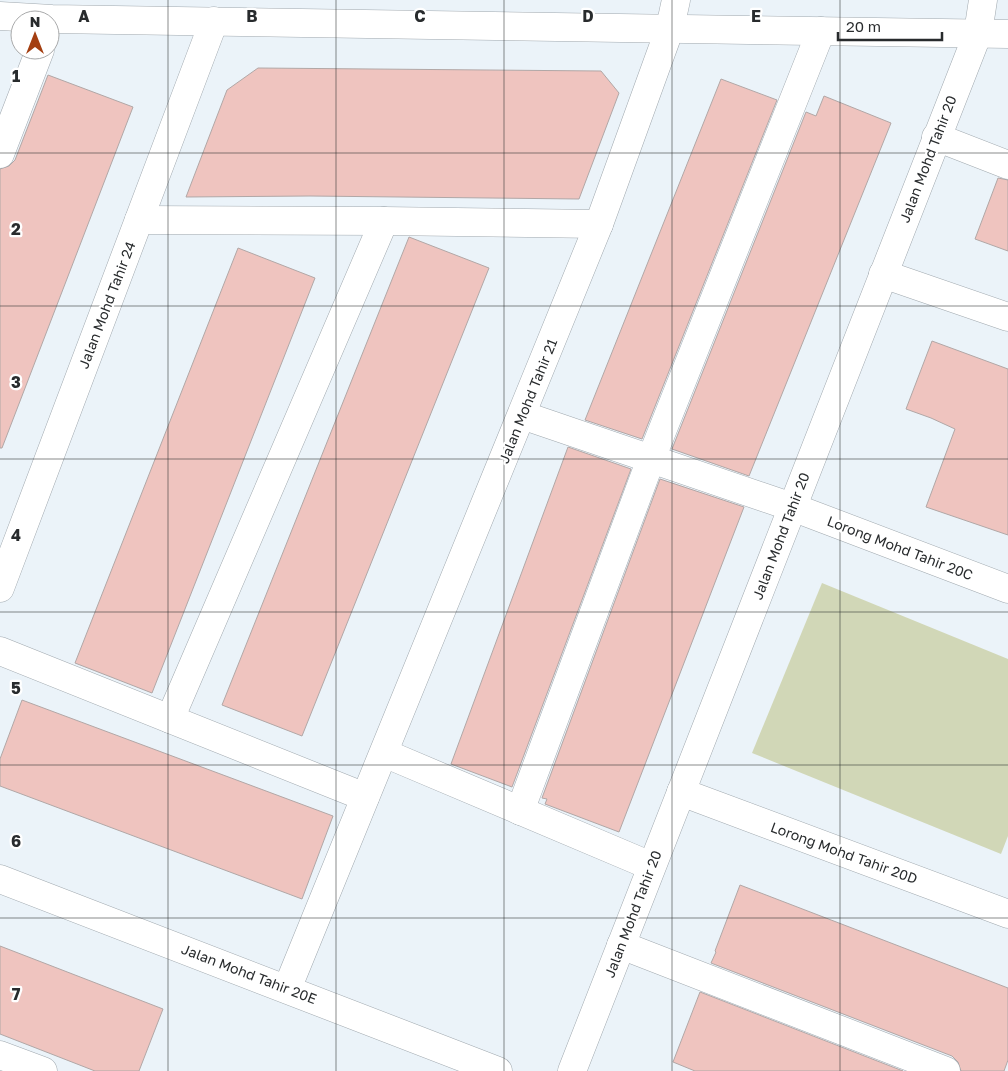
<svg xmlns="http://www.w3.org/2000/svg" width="1008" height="1071" viewBox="0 0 1008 1071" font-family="'Golos Text',sans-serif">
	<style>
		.green { fill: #d1d7b7 }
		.building { fill: #efc4bf; stroke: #b1a7a6 }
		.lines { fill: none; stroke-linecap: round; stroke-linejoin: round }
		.minor-casing { stroke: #a1a9af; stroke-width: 29 }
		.minor { stroke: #fff; stroke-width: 28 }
		.grid { fill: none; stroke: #282b2d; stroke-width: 1; stroke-opacity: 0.55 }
		.labels { text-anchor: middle; stroke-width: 4.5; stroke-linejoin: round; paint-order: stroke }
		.street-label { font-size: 14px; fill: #282b2d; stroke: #fff }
		.grid-label { font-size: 16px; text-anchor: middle; font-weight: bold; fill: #282b2d; stroke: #fff; stroke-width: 4.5; stroke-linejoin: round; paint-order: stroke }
	</style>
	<rect width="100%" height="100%" fill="#ebf3f9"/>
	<polygon class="green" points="822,583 1008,659 1008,836 1001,854 752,753"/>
	<g class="building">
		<polygon points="258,68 601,71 619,93 579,199 310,196 186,197 227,90"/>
		<polygon points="48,75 133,107 2,448 0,448 0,169 9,166 15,160"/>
		<polygon points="721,79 777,100 642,439 585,420"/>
		<polygon points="824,96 891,123 749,476 672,449 806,112 816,116"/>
		<polygon points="998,178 1008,180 1008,251 975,239"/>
		<polygon points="409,237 489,268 302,736 222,705"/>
		<polygon points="238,248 315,278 152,693 75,663"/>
		<polygon points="932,341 1008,369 1008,535 926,507 955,429 931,418 906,409"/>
		<polygon points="568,447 631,469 512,787 451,764"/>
		<polygon points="660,479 744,507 619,832 545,804 547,799 542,798"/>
		<polygon points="22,700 333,816 302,899 0,786 0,759"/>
		<polygon points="740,885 1008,988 1008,1060 1004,1071 961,1071 958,1062 952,1056 711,963 716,952 715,951"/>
		<polygon points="0,946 163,1009 139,1071 95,1071 0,1034"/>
		<polygon points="700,992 903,1071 695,1071 673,1062"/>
	</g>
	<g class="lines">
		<defs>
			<g id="minor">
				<polyline points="0,16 52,19 1008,34"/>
				<polyline points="936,137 1008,165"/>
				<polyline points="0,154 40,50"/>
				<polyline points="139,220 384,221 599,224"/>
				<polyline points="883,274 1008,317"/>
				<polyline points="522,415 792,507 1008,589"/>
				<polyline points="0,588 214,21"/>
				<polyline points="0,651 365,797"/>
				<polyline points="170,719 384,221"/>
				<polyline points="384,753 651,866"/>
				<polyline points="681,792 1008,914"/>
				<polyline points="520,811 651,459 821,31"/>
				<polyline points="0,879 498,1071"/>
				<polyline points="621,945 946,1071"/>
				<polyline points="287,989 599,224 670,28 676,0"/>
				<polyline points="0,1055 43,1071"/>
				<polyline points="572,1071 978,33 983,0"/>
			</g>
		</defs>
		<use href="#minor" class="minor-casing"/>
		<use href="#minor" class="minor"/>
	</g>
	<path class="grid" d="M168,0V1071M336,0V1071M504,0V1071M672,0V1071M840,0V1071M0,153H1008M0,306H1008M0,459H1008M0,612H1008M0,765H1008M0,918H1008"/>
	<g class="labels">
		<g class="street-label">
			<text transform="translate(928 159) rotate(-69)" y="5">Jalan Mohd Tahir 20</text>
			<text transform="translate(107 305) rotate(-69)" y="5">Jalan Mohd Tahir 24</text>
			<text transform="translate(528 401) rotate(-68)" y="5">Jalan Mohd Tahir 21</text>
			<text transform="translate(781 536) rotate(-69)" y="5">Jalan Mohd Tahir 20</text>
			<text transform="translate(900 548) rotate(21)" y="5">Lorong Mohd Tahir 20C</text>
			<text transform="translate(844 853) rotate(20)" y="5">Lorong Mohd Tahir 20D</text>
			<text transform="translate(633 914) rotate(-69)" y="5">Jalan Mohd Tahir 20</text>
			<text transform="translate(249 974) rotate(21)" y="5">Jalan Mohd Tahir 20E</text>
		</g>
	</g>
	<g class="grid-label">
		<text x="84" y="22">A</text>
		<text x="252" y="22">B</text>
		<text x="420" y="22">C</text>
		<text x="588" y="22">D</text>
		<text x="756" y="22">E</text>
		<text x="16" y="82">1</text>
		<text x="16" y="235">2</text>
		<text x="16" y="388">3</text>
		<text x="16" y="541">4</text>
		<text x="16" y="694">5</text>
		<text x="16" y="847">6</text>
		<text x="16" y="1000">7</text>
	</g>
	<g transform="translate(35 35)"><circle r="24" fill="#ffffff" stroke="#a9aaab"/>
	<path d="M0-4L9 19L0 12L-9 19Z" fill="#a43f11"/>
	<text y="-8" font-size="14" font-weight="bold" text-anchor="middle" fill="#282b2d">N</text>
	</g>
	<path d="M838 32v8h104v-8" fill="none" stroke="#282b2d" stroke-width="2.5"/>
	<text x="846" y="32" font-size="15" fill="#282b2d" stroke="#ffffff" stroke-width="4" paint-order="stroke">20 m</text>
</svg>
